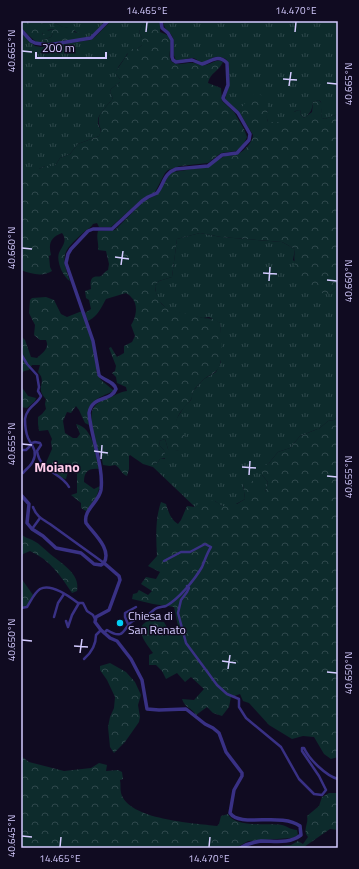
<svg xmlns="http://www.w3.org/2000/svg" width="359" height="869" viewBox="0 0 359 869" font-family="'Titillium Web',sans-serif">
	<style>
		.grass { fill: url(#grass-tufts) }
		.forest { fill: url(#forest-crowns) }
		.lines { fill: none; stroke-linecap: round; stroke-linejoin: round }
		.minor { stroke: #393185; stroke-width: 2.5 }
		.tertiary { stroke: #393185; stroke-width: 3.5 }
		.ticks { fill: none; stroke: #d4cbff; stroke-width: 1.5 }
		.poi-dot { fill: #00cff6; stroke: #100b21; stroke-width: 1.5 }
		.labels { text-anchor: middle; stroke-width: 3; stroke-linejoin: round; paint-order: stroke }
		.poi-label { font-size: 12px; fill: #d4cbff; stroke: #100b21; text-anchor: start }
		.quarter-label { font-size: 14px; font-weight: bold; fill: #ffcdea; stroke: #100b21 }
		.neatline { fill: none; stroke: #d4cbff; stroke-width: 1.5 }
		.ticks-label { font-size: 10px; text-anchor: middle; fill: #d4cbff }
	</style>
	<defs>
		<pattern id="grass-tufts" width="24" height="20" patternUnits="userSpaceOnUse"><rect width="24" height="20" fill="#0d2b2c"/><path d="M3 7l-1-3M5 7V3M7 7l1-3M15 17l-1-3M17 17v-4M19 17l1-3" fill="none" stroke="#2f484c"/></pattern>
		<pattern id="forest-crowns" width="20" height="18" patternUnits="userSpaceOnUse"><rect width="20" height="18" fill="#0d2b2c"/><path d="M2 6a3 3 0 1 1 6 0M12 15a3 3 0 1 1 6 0" fill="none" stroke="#2f484c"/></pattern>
	</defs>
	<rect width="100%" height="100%" fill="#100b21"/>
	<g class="grass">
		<polygon points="40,21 106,21 91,36 80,39 79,34 70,28 63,27 55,23 55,29 47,30 53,33 51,37 43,40 42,40 43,24"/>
		<path d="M111,21H144L139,32L142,38V45L137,49L127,54C124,61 116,67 116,74L120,79V82L111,89L110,92L113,98C109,104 98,114 98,120C97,128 104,128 99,136L78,144L70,154L60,158L55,166H45L39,169H21V33L35,46L41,47L91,40L96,36Z"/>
		<path d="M163,21H338V114L325,119L322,118C320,112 322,108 321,102L319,100L313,102C312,110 311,113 304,118L300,114L301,110L295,111L288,122H268L266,115L268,109L243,106L239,112L225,99L229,85V65L226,59C211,52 211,63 202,62C199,62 197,59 193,58C187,58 182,60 177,61C171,55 175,45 173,38C170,30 164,31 163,21Z"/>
		<path d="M200,233L221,237L282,242L295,249L293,260L330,294L338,287V416L334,420L328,421L320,428L300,436L290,448L278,452L269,463L262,469V475L268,482L265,492H260L243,484L245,499C240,502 230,508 223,506C220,506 217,502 215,501L195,507L153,467V465L158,462L160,459H165L164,450L160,446L159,441L165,439L168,449L172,451L179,450L175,424L177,418L184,407L191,400L193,391L204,379L216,372L221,362V338L220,323L209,317L203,318L172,311L166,308L157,299L155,286L159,281L172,277L177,239Z"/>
	</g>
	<g class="forest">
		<path d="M21,21H40L43,24L46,25L47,26L42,34L45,36L42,39L43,40L51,37L53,33L47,34L46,31L55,29V27L53,25L55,23C63,27 65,29 74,26L75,27L74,32L78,33L82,30L83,34L80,39L48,43L36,42L21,28Z"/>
		<path d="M144,21H160V32C163,33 167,35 169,36C175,44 164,58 174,63C180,66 187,62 193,63C197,63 201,66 205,65C212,64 216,58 223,62C219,71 210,73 208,83L221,88L222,101L234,112L244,129L247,137L242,147L236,151L221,153L208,163L180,166L168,170L165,173L155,192L142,199L111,227H99L97,223L93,224C91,228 87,229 84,232C63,251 60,254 70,281C63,277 56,261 59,253C62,246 68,241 62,233C51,237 48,243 51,255L49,256L50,267L52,271C43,277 31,274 21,270V170L22,169H39L45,166H55L60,158L70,154L78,144L99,136L101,130C94,114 104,111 113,98L110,92L111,89L120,82V79L116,74V71L131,49H137L142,45V38L139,32Z"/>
		<path d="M256,91C261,95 269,101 268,109C267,114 266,116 268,122H287C291,115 293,110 301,110L300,114L304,118L312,112L313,102L319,100L323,105L321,111L322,118L325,119L338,114V287L330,294C323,293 310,293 304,289C295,283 293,259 295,249L282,242L221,237L200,233L177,239L172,277L159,281L155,286C157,309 171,311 190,314C194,315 198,317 203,318C211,319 212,317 220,323C221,334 224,356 219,367C216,374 208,375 203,380C200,384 194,388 193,392C192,396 192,398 190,401C183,409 177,414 176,424C182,428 190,441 183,448C180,451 174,451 170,452L168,449L165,439L159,441L160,446L164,450L166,458L160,459L158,462L153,465V467L143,464L130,455L129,456V469L127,476C121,474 121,468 115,465L110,466L103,465C102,459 101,456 98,450C96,445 94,438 93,432C91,415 88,406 106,399C114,396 119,392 127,391L126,387L117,383L116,377L112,373L115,371L116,366L109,348L111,347L117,357L124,353V346L132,342L135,336L131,325C136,318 139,304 131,297C130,295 127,294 126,293L106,299C101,308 98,316 88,321L85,313L91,309L89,300L86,298L85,291L91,289C91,286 89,279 94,277C96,276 99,277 101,276C104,274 104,272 108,270L109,264L106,251L98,250C99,243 96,238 98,231L115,230L144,201L158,194L169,175L173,172L207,167C213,165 217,160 223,157C226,155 231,156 235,155C243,153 253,142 253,135L239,112L241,108Z"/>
		<path d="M46,297L54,300L61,314L67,317L82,311L93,345L97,374L101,380L113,390V391C95,400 85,401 89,425L85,423L79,410L76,406L71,413L67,412L63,421L65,433L73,438H77L80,434L76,424C94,428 95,454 99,469C88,468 84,472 84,482L94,489L100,486L96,498L86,511L81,508V503L71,495L77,493V474L68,471L66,479L57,477L45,465L52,449L51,442L52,439L48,430L39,431L38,424V417L42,414L46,409L45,404L46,399C34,387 48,383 38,372L40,365H32L29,370L24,371L21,374V336L25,340L31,357L37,358C42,353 50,349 46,340H40L34,335L35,325L29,313L30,300L32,298Z"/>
		<polygon points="21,386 28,396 36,398 35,401 27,408 21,407"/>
		<path d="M338,416V757L331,759L324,754L314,737L303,736L292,739L269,725L249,703L243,701L240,694L231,697L229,707L222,716L213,713L207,707L196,715C191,707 185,708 182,699L194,700L204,689L191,677L185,682L177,673L166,679L162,671L156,665H149V655L153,653C144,641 131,625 153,619L154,621L164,622L169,631L178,626L174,607L153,604L132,599L133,594L137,593L139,590L148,595L152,591L141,584L146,577L156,579L160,572L148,566L157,556C156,538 155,519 161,502L166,504C168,511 171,520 178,524L181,520L187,506L195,507L202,500L215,501L222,506H225L228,501L237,504L245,499L243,484L248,479L257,483L260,492H265L268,482L262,475V468L269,463L278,452L290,448L300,436L320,428L328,421L334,420Z"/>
		<path d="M21,534C25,538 29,538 34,541C40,544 44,549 49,553C59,562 81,573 77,591L72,593C60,575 50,560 30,551L23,554L21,559Z"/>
		<polygon points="21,578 33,595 26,607 21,607"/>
		<polygon points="110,663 126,672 135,682 141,695 138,705 140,717 139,722 125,742 114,753 110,747 108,727 110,717 114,708 115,697 107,680 100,670 100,666"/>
		<path d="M21,756L29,762L64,771L91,768L99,763L107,765L106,771L118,770L122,772L123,779L120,780C121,784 120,789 121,793C128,820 194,823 217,826L219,824L221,816L228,814C234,828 269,823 282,825C287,826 291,830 297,830L298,835L292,838L248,841L236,848H21Z"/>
		<path d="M329,793H338V830L330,829L304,847L282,848L281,846L291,845L298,841L303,844L308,837C302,830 309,824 307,816L319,806L322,797Z"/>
	</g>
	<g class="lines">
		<g class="minor">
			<path d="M21,354L27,364L37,375L39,387L38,391L41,396C38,404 27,406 25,419C25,425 26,433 28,438C32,446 38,451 33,461C31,466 26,469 23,473"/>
			<path d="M32,443L35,442L40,443L41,445L37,451C40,472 61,472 69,487"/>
			<polyline points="21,450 26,450 32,444"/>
			<path d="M33,507C36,516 42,519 50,524L104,563"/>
			<polyline points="32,529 40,518"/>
			<path d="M187,586L189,588L187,592L181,600L178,613L186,643L217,685L227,694L239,699V707L246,718L281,747L299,779L314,794L322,795L326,790L319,776L302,751V748H304C309,759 326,776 338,779"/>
			<path d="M21,608L27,607C31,601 34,593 40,589C51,583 69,596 78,603H83L87,611L93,615L95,619"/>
			<polyline points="54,617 58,603 64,594"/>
			<polyline points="66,621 68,627 72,615 79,603"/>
			<polyline points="128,624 125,617 125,613 136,607"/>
			<path d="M104,633L107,630C126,642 123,626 133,621C137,618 141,618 145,617C149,615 151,612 155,609C158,607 163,607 166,606C179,599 195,579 202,567C205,560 207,553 211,547L205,544L190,552H181L164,561"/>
			<path d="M84,659C91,653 96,645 96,635L101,630"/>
		</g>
		<g class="tertiary">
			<polyline points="21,30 31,41 35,43 48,45 91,38 108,21"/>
			<polyline points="21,495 29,504 27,523 32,529 43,536 56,548 81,553 94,564 101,565 104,563"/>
			<path d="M104,563C112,549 94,534 86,523C83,510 99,502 101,490C104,466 91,438 89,413C92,395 111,402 116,389C114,381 104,381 99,375L93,341L66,263L68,254L71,249L88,231L93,229H112L142,201L148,197L157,193C164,184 164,173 176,169L208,166L222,155L237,153L249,140L250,134L238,113L224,100L223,98L228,85L227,63C218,54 212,61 202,64L192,60L176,62L173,60L172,57V40L168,33L162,28L161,21"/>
			<path d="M104,563L119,576L120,580L109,610L96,617L95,622L101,630L110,638L117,641L131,659L142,680L147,709L159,710L186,709L205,724L213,728L219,733L226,752L242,773V776L234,790L230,813C240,828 281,812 300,826L301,835C289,844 276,841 261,841C254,842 247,844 240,848"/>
		</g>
	</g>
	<path class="ticks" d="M146,32L147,22M295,32L296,22M22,51L32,52M283,79L297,80M327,83L337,84M289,86L291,72M22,248L32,249M115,257L129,259M121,265L123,251M263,273L277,274M327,280L337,281M269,281L270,267M22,444L32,445M94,451L108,453M101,459L102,445M242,467L256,468M249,475L250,461M327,476L337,477M22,640L32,641M74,646L88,647M80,653L82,639M222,661L236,663M228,669L230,655M327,672L337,673M22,836L32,837M60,847L61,837M209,847L210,837"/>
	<circle class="poi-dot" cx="120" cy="623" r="4"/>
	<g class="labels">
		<g class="poi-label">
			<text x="128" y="620">Chiesa di<tspan x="128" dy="14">San Renato</tspan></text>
		</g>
		<g class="quarter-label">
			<text x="57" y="472">Moiano</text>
		</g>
	</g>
	<rect width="359" height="869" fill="none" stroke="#100b21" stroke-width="44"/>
	<path d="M36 52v6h70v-6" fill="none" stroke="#d4cbff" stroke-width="2"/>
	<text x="42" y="52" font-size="12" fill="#d4cbff" stroke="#100b21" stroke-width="3" paint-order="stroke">200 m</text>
	<rect x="22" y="22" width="315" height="825" class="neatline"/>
	<g class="ticks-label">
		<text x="147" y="14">14.465°E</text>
		<text x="296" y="14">14.470°E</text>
		<text transform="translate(11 51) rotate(-90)" y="4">40.665°N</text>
		<text transform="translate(348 84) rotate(-90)" y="4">40.665°N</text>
		<text transform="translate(11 248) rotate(-90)" y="4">40.660°N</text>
		<text transform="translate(348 281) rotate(-90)" y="4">40.660°N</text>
		<text transform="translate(11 444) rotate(-90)" y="4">40.655°N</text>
		<text transform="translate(348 477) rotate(-90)" y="4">40.655°N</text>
		<text transform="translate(11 640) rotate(-90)" y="4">40.650°N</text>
		<text transform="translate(348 673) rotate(-90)" y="4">40.650°N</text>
		<text transform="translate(11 836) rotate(-90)" y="4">40.645°N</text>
		<text x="60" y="862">14.465°E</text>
		<text x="209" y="862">14.470°E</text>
	</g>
</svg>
